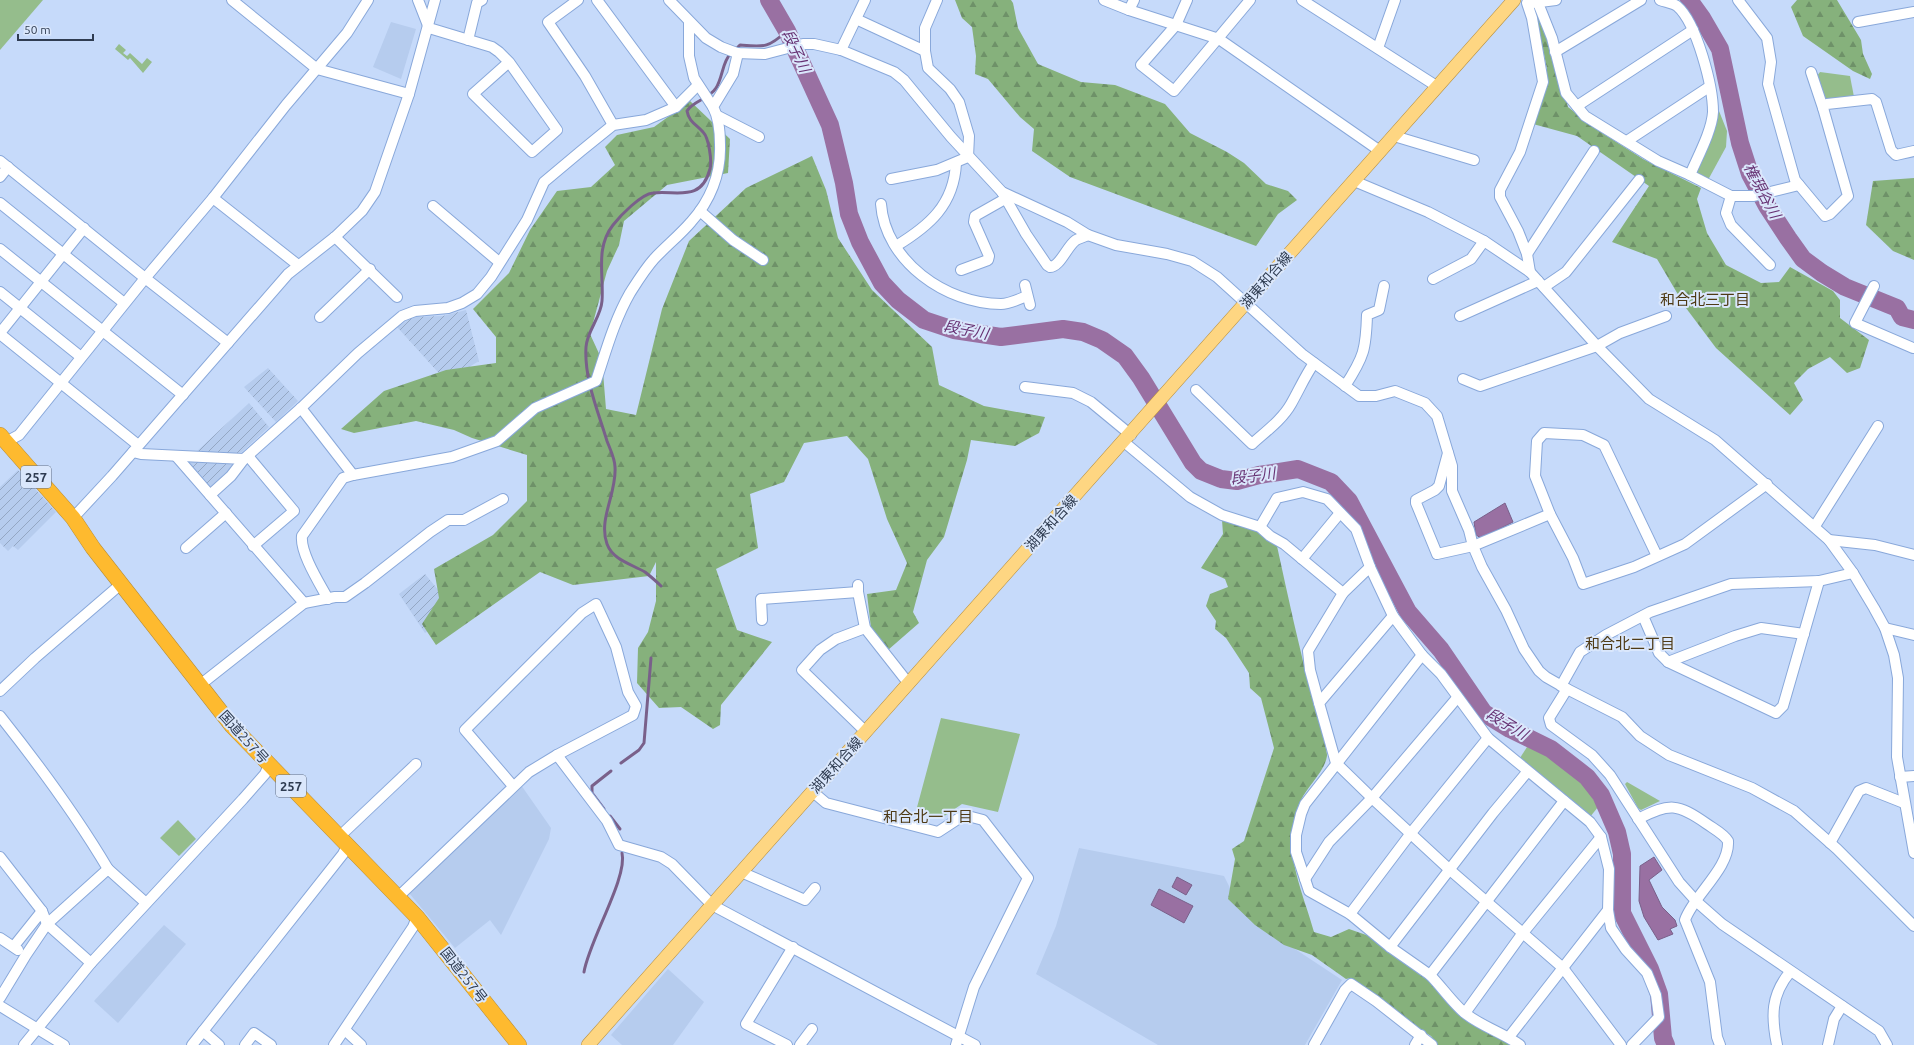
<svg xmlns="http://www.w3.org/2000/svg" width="1914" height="1045" viewBox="0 0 1914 1045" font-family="Ubuntu,'Noto Sans JP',sans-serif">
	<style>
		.built { fill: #b6ccee }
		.industrial { fill: url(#industrial-furrows) }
		.green { fill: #95bd8c }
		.forest { fill: url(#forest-firs) }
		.water { fill: #9970a2; stroke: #79608a }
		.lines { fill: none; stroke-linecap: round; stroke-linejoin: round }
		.stream { stroke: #79608a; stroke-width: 3 }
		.river { stroke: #9970a2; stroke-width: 18 }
		.minor-casing { stroke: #89a8da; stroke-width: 12 }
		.major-casing { stroke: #b68e3b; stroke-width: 14 }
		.highway-casing { stroke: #b68e3b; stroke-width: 16 }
		.minor { stroke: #fff; stroke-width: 10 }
		.major { stroke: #fed682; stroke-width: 13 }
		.highway { stroke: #feba2f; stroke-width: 15 }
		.labels { text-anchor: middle; stroke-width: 4; stroke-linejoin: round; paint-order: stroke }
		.shield { fill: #dae7fc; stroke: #626f84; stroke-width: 1 }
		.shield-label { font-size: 13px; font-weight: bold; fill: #2f3c51 }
		.street-label { font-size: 14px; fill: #2f3c51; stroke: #dae7fc }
		.water-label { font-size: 15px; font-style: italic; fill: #673273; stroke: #dae7fc }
		.neighbourhood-label { font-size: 15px; fill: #4f3b16; stroke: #dae7fc }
	</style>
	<defs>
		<pattern id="industrial-furrows" width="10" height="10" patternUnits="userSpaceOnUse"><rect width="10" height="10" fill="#b6ccee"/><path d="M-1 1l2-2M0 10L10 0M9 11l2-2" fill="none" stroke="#94a7c3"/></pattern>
		<pattern id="forest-firs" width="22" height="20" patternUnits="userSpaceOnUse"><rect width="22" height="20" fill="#86b17c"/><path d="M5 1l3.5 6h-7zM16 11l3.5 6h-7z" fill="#6e9168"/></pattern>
	</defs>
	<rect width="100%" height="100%" fill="#c6dafa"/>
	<g class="built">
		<polygon points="391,22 416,29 401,79 373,67"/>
		<polygon points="521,785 551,828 549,839 501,935 490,920 455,948 409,893"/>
		<polygon points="1079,848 1224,876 1237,902 1254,922 1342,980 1305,1045 1158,1045 1036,974 1056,926"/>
		<polygon points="164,925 186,944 118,1023 94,1001"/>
		<polygon points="668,969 704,1002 673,1045 622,1045 611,1035"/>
	</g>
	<g class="industrial">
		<polygon points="466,310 479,361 446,381 397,327 413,317 443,316"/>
		<polygon points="268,368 298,401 276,422 244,387"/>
		<polygon points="249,403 269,427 242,452 233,454 195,453"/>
		<polygon points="187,460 223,463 235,465 210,488 187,462"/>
		<polygon points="18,470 56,512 18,550 13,546 8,551 0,543 0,487"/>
		<polygon points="425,574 458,614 425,633 399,594"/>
	</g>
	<g class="green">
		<polygon points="0,0 43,0 0,50"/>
		<polygon points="119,44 126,50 123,53 127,56 130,53 142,64 147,58 152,62 143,73 130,58 128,60 115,49"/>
		<polygon points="1820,72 1850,76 1854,97 1824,101 1817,76"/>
		<polygon points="1719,111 1727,131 1726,147 1708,180 1695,172"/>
		<polygon points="941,718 1020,734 998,812 962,804 940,819 916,811"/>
		<path d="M1527,747C1558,756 1583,779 1598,807L1590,817L1520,758Z"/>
		<polygon points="1627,782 1660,801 1641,810 1638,808 1625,784"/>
		<polygon points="178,820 196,839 179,856 160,838"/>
	</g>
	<g class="forest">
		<polygon points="955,0 1011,0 1013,3 1018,28 1038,64 1081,82 1115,85 1165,104 1190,133 1227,152 1244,163 1266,184 1288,191 1297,200 1278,214 1256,246 1070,177 1032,151 1034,129 1020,117 988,79 975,74 976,56 972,27 962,18"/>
		<polygon points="1797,0 1837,0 1861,40 1863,54 1872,74 1870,79 1853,71 1803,36 1791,7"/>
		<polygon points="1535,11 1539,13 1549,40 1568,107 1596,129 1643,159 1701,188 1697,199 1707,233 1726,265 1761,283 1779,282 1790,267 1833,291 1840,300 1840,318 1869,340 1860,368 1847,373 1830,357 1808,369 1794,383 1803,400 1790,415 1716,348 1686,308 1657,259 1612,242 1649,186 1577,136 1533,124 1547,69"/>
		<polygon points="690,101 730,139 728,173 667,185 624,221 619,245 607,271 590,334 602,360 606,409 636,415 662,309 689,241 746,188 812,156 826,190 838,238 872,290 932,347 939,385 984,406 1045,417 1039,433 1015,446 971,440 967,460 944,537 927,560 913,612 919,623 888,650 871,628 867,594 896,590 907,563 887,519 868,459 847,436 804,443 784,482 750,494 758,548 716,569 737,630 772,642 721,705 720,725 713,729 681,707 659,708 637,683 638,648 648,632 656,601 656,562 649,576 573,585 540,572 436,645 422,624 439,598 434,569 493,535 527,501 527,455 472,438 454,430 416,421 354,433 341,429 384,391 446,370 496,363 496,337 473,309 509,273 530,230 557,191 591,187 615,165 605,147 617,135 654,127"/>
		<polygon points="1914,178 1914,260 1893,251 1866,225 1873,181"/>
		<path d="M1222,520L1257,531L1277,546C1288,597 1299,647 1312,697C1314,707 1328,749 1327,756C1325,771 1307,787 1301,800C1279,845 1302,888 1314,932L1331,937L1349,929L1372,937L1427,978L1461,1015L1489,1034L1514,1045H1438L1431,1036L1406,1021L1351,978L1346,979L1312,955L1284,945L1255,925L1228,899L1235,859L1232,849L1244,841L1274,748L1261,698L1250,688L1249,673L1226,638L1215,629L1216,621L1206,606L1210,594L1228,587L1225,579L1201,568L1223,534Z"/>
	</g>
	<g class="water">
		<polygon points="1505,503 1513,522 1481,538 1476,535 1474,522"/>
		<polygon points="1654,857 1662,870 1649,880 1662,907 1675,920 1677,926 1670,929 1673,934 1658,940 1644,917 1639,901 1640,866"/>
		<polygon points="1177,877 1192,885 1186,895 1172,887"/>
		<polygon points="1159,889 1193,906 1184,923 1151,905"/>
	</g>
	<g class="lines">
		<g class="stream">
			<path d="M735,50L740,45C765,47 768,48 787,31"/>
			<path d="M661,586C656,581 650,576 645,572C631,564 613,560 607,544C598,519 617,493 615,467C615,459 610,449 607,441C598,411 584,379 586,347C587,331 601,317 602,301C604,275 595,248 613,225C620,216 641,194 653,193C676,190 701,203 710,169C712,161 709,138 703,132C696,124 689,122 687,111C693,101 709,99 716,88C723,77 722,62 731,53"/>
			<polyline points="621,763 639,750 644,743 651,658"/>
			<polyline points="604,809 592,793 592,786 611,771"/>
			<polyline points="610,816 620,829"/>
			<path d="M584,972C589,941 628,877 622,853"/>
		</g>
		<g class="river">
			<polyline points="769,0 787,31 830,125 844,183 849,214 860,242 882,283 898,300 924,320 954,330 1001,337 1063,329 1083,332 1102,340 1125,356 1141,378 1193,463 1201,471 1221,479 1237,481 1259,475 1298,469 1331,482 1349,501 1408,612 1441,650 1484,713 1510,729 1551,749 1587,777 1601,795 1617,832 1622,854 1622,913 1650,969 1659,994 1663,1038 1666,1045"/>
			<polyline points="1689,0 1702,18 1720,49 1740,143 1750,174 1767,206 1788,238 1803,259 1822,273 1845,287 1897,308 1902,317 1914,320"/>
		</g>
		<defs>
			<g id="minor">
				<polyline points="232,0 317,69 409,94"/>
				<polyline points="418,0 429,28 492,47 499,52 509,62 557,130 532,152 473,94 509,62"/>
				<polyline points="578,0 548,22 585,76 613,125"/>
				<polyline points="597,0 676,107"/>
				<polyline points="669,0 706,38 721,47 737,53 765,54 803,44 814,44 841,50 894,72 904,80 951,137 1002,192 1067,222 1088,235 1116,245 1167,254 1192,261 1217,277 1302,354 1359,396 1376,396 1395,391 1425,403 1437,416 1452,466 1452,491 1469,530 1473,546 1482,567 1506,610 1524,649 1539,671 1546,677 1567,689 1622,717 1640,736 1669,755 1752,788 1794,811 1837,849 1914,926"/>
				<polyline points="1104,0 1129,10 1219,39 1380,151"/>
				<polyline points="1187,0 1176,25 1141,65 1174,91 1250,0"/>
				<polyline points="1302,0 1438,87"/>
				<path d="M1660,0C1665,2 1673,3 1677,6C1697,23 1713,87 1713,112C1712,131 1697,158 1690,175L1731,196H1754L1799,185"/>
				<polyline points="1738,0 1767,38 1771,62 1768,84 1795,180 1825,216 1830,214 1848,196 1823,108 1827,104 1872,99 1876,102 1891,150 1896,155 1914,151"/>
				<polyline points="1527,3 1532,18 1543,82 1520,152 1500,190 1500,197 1518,231 1527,254 1530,272"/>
				<polyline points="1532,3 1556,0"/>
				<polyline points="1538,3 1552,38 1566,93 1585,116 1658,161 1690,175"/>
				<polyline points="1129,10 1134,0"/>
				<polyline points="856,19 925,51"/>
				<polyline points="689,22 689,56 694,78 713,107"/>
				<polyline points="1858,22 1914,12"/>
				<polyline points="468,40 477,3 482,0"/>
				<polyline points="1378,48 1395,0"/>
				<polyline points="841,50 865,0"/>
				<polyline points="1555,52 1641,0"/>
				<polyline points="1811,72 1823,108"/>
				<polyline points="1577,106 1693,30"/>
				<polyline points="718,116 759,137"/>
				<polyline points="1394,136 1474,160"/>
				<polyline points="1627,141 1709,87"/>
				<polyline points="0,161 145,278 228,343"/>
				<polyline points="0,177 8,167"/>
				<polyline points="891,179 937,170 968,157 969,136 959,102 950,89 928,68 925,51 925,28 937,0"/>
				<polyline points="1354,181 1428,212 1484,241 1530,272 1597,346 1649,399 1715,440 1829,540 1853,573 1874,608 1885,628 1894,655 1898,678 1897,757 1914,853"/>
				<path d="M1002,192L1026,234L1047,265L1050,267C1060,267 1067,246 1076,240C1080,238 1084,237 1088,235"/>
				<polyline points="1731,196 1726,213 1731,225 1770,265"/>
				<polyline points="213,198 298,265"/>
				<polyline points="0,203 124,303"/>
				<path d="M881,204C885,261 946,304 1001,304C1009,304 1019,299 1027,296"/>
				<polyline points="433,206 499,262"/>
				<polyline points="700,211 733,240 763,260"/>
				<polyline points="335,237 397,297"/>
				<path d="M896,246C929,226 954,205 956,163"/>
				<polyline points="0,249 183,395"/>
				<polyline points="1527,254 1594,151"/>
				<polyline points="961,270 988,260 989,256 974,222 975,216 1005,199"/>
				<polyline points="1433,279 1471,259 1484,241"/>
				<polyline points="1025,285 1030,305"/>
				<polyline points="1874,286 1855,323 1913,348"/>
				<polyline points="1544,287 1566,272 1639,180"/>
				<polyline points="0,292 81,357"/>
				<polyline points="1460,316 1538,281"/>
				<polyline points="320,317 370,269"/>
				<polyline points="0,333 84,228"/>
				<polyline points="0,334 138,445"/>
				<polyline points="1463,379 1480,386 1597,346 1620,333 1666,316"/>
				<path d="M1345,386C1364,357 1366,349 1367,315L1379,310L1384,286"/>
				<polyline points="1025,387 1073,393 1091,402 1131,435"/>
				<path d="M1196,390L1252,444C1265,432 1282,420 1291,404C1299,390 1305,376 1314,363"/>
				<polyline points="301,408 353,475"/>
				<polyline points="6,442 19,435 142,282 213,198 286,105 347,33 368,0"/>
				<polyline points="1124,442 1190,497 1222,515 1260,527 1270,536 1284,544 1343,593"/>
				<polyline points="133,452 141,454 244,459 301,408 358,353 402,316 415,311 448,308 462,303 477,294 491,277 527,220 544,182 581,151 613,125 646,120 676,107 698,85"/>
				<polyline points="1448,453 1439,486 1435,490 1416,500 1416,503 1437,554 1473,546 1550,514"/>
				<polyline points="176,456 304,603 200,685"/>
				<polyline points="248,456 294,511 253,546"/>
				<polyline points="210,495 231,476 244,459"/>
				<polyline points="73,518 112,476 288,274 335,237 362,211 375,192 409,94 435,0"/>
				<polyline points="1815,526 1878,426"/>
				<polyline points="1260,527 1277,498 1303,492 1327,499 1356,529 1370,567"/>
				<polyline points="1829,540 1875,545 1914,555"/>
				<polyline points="186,548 226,513"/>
				<polyline points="1657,556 1604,445 1583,435 1544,433 1537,441 1535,476 1550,514 1573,558 1583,584 1634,567 1685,544 1767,484"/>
				<polyline points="1302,559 1340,513"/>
				<polyline points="858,585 858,592 865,628 909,684"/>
				<path d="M328,599C320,584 300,553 302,536L343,478L353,475L452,457L497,441L535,408L596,381C606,351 614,321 630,293C637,282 645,269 654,259C666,246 680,235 691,222C710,201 721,174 720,145C720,132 719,118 713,107L733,74L738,53"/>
				<polyline points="304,603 335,597 345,597 365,583 430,532 448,520 464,520 503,499"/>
				<polyline points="1643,616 1659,653 1668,662 1776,713 1783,706 1819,581"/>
				<polyline points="762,620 761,599 858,592"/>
				<polyline points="865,628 836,639 820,650 802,670 866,732"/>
				<polyline points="1885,628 1914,635"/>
				<polyline points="1422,655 1393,616 1319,703 1336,763 1372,798 1450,870 1563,968 1621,1045"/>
				<polyline points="1668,662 1735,636 1761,628 1804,634"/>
				<polyline points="1561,686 1580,652 1606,635 1650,612 1731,584 1819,581 1853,573"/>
				<polyline points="1567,689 1549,718 1551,725 1592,755 1610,775 1679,882 1697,902 1722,924 1879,1031 1887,1045"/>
				<polyline points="0,691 35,658 121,584"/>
				<polyline points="1319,703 1310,670 1308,651 1343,593 1370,567 1393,616"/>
				<path d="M0,716C39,765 76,815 108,869"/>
				<polyline points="557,755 607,821 619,845 661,857 672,864 712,905 975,1045"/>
				<polyline points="1528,771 1493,813 1390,947 1350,914 1309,891 1296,852 1296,835 1301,814 1305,804 1422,655 1441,674 1488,738 1590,822 1601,837 1609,869 1608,910 1611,928 1626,950 1647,973 1656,995 1659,1017 1632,1045"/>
				<polyline points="1900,777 1914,776"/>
				<polyline points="813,792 826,803 938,832 964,815 983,820 1028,878 974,987 956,1045"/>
				<path d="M1638,819C1670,803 1677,803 1707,824C1714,829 1724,834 1728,841C1730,868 1693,896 1685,920L1710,982L1717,1037L1720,1045"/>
				<polyline points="340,836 416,764"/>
				<polyline points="1830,843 1859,791 1866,788 1904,803"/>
				<polyline points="0,857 42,911"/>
				<polyline points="741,872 805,900 815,888"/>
				<polyline points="1305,879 1329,842 1372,798 1457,698"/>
				<polyline points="398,897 529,772 557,755 633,715 636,706 628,692 616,647 596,604 582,613 465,730 513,786"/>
				<polyline points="1350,914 1411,833 1488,738"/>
				<polyline points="0,938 18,950"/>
				<polyline points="14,946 42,911 47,924 91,963"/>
				<polyline points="1390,947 1430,975 1564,801"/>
				<path d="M1430,975C1441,986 1455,1006 1466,1014C1483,1027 1503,1033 1520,1045"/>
				<polyline points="0,998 26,955 47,924 108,869 146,903"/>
				<polyline points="0,1006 64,1045"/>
				<polyline points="1465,1013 1522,934 1601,837"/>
				<polyline points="345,1030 361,1045"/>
				<polyline points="203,1031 219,1045"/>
				<polyline points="1509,1037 1608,910"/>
				<polyline points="24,1045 91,963 243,799 265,774 269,765"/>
				<polyline points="192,1045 343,854 348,844"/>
				<polyline points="245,1045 254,1033 271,1045"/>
				<polyline points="334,1045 413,927 417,917"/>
				<polyline points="787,1045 746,1024 793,947"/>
				<polyline points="800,1045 812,1029"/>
				<polyline points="1314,1045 1345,990 1351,984 1376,1001 1432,1045"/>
				<polyline points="1415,1045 1421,1035"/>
				<path d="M1777,1045C1771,1016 1771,995 1790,972"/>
				<polyline points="1828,1045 1834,1019 1842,1006"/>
			</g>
			<polyline id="major" points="588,1045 1514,0"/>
			<polyline id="highway" points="0,435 73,518 93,548 232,726 417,917 519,1045"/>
		</defs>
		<use href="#minor" class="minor-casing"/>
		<use href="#major" class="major-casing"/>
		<use href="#highway" class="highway-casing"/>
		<use href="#minor" class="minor"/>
		<use href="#major" class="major"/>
		<use href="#highway" class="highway"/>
	</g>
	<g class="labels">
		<g class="shield">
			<rect x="21" y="466" width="30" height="22" rx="3"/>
			<rect x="276" y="775" width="30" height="22" rx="3"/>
		</g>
		<g class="shield-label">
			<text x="36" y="482">257</text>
			<text x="291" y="791">257</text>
		</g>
		<g class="street-label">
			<text transform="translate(1266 280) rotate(-49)" y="5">湖東和合線</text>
			<text transform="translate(1051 523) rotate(-48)" y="5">湖東和合線</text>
			<text transform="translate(244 737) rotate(48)" y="5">国道257号</text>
			<text transform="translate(836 765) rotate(-48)" y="5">湖東和合線</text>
			<text transform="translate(464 975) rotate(52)" y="5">国道257号</text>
		</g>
		<g class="water-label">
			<text transform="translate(796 51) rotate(65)" y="5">段子川</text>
			<text transform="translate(1762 191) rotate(62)" y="5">権現谷川</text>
			<text transform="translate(966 330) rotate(11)" y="5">段子川</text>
			<text transform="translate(1253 476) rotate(-7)" y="5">段子川</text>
			<text transform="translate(1507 724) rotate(31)" y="5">段子川</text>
		</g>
		<g class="neighbourhood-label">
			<text x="1705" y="305">和合北三丁目</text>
			<text x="1630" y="649">和合北二丁目</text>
			<text x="928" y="822">和合北一丁目</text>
		</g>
	</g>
	<path d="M18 34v6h75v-6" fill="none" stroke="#2f3c51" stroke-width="2"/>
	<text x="24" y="34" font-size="12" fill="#2f3c51" stroke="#dae7fc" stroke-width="3" paint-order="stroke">50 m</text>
</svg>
